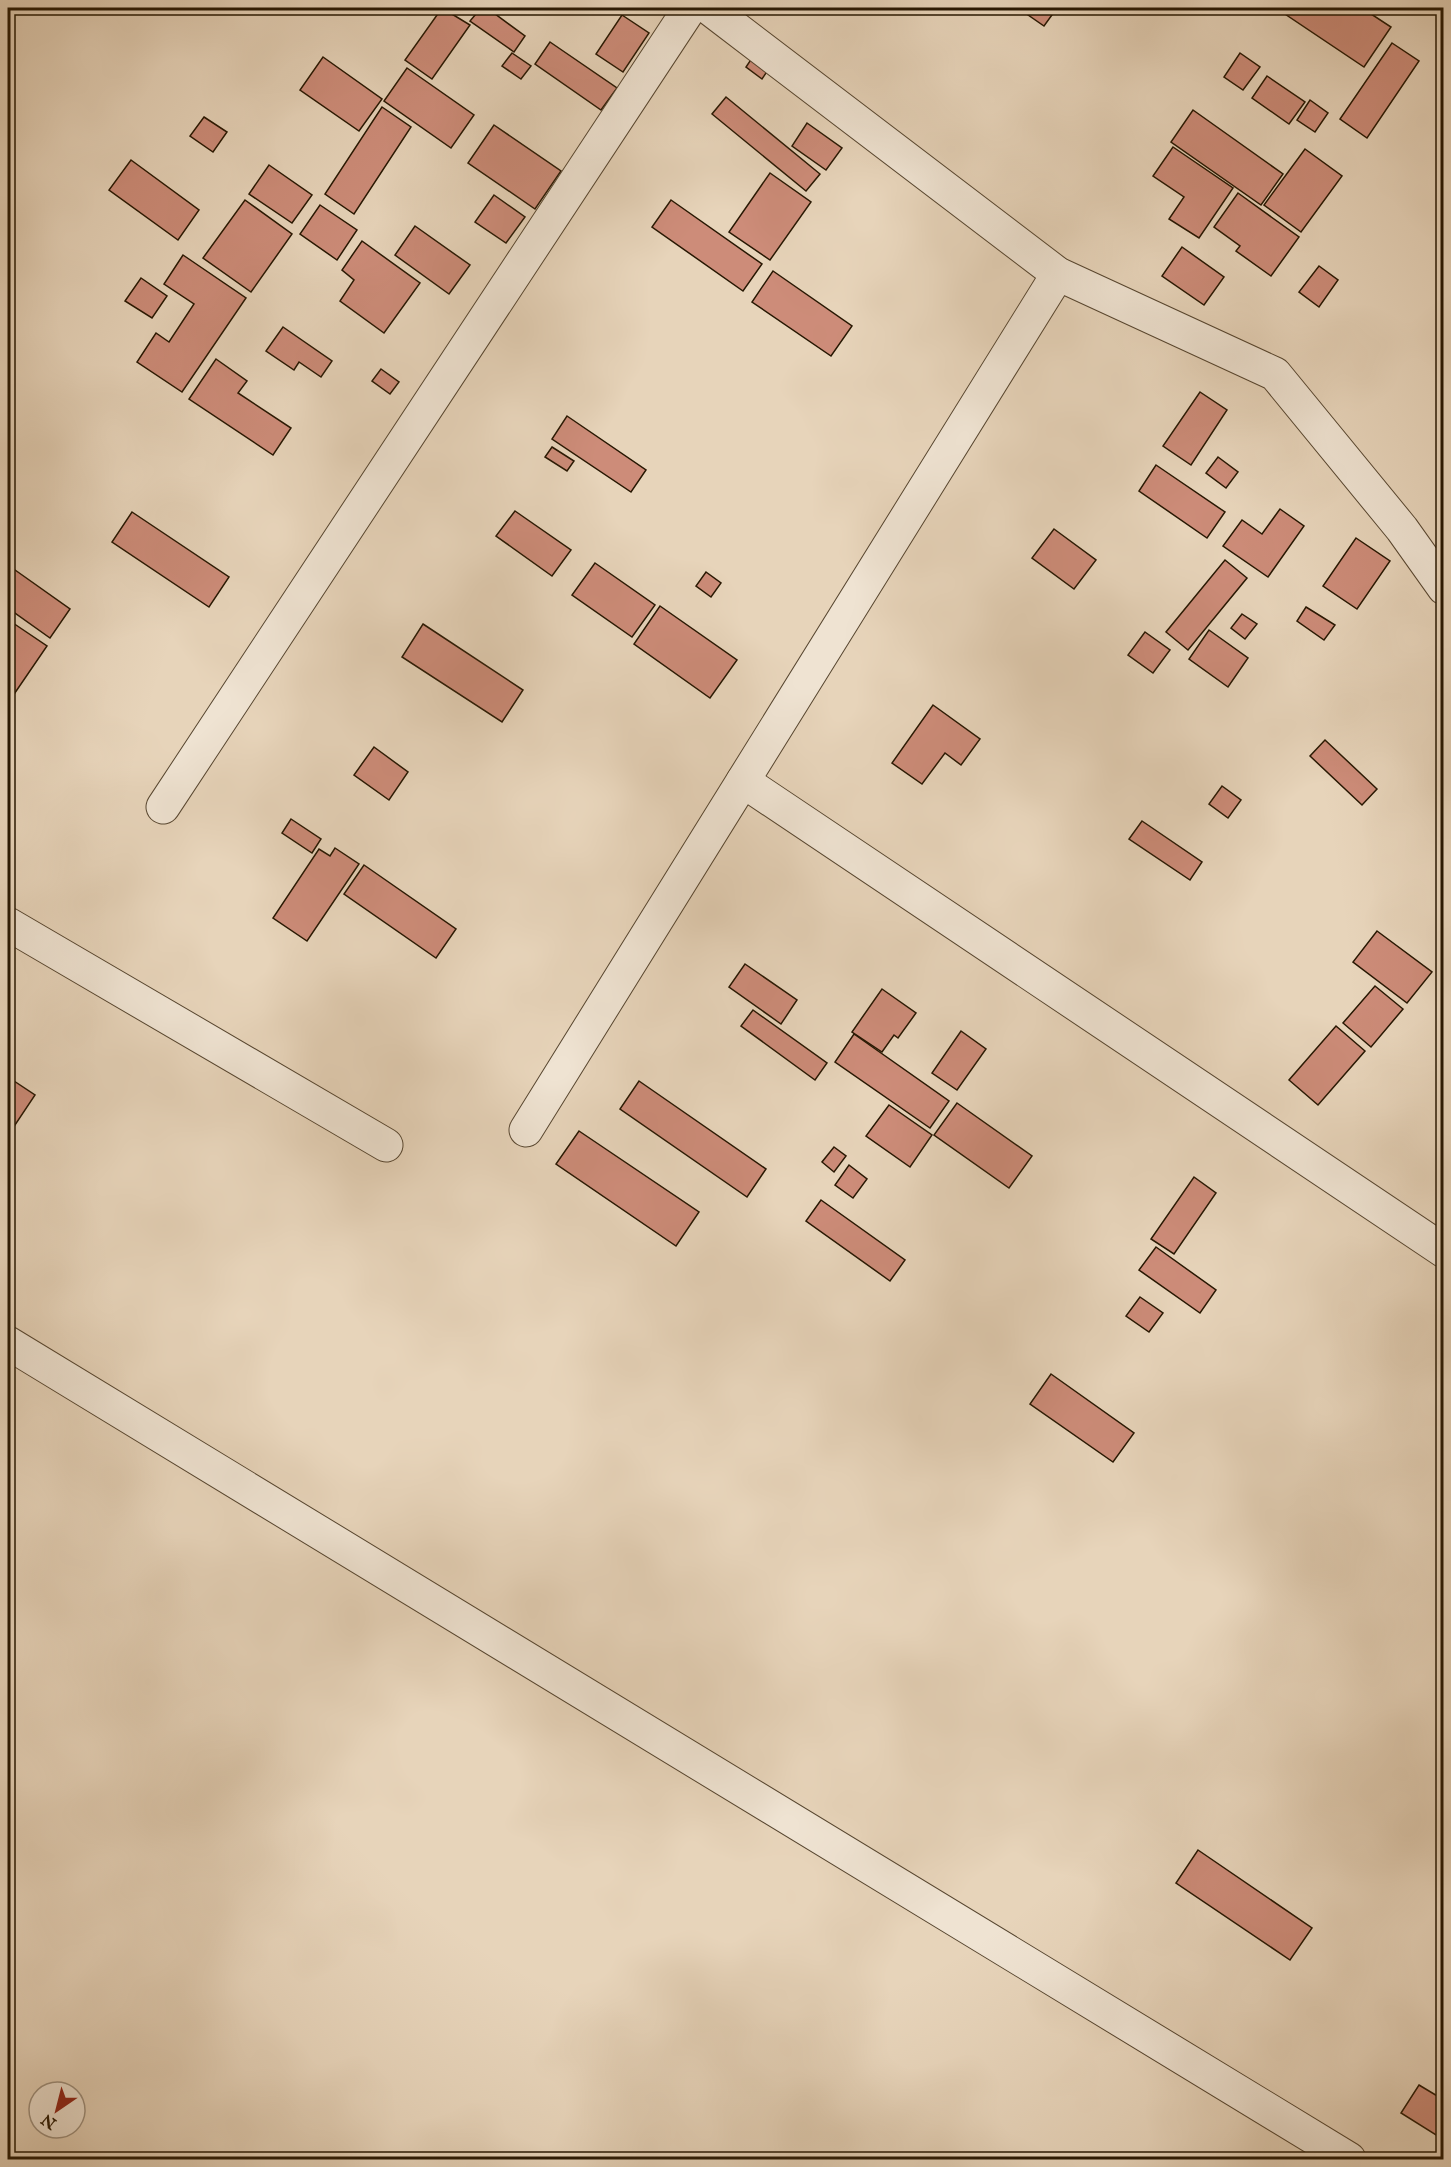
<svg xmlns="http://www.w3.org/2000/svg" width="1451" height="2167" viewBox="0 0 1451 2167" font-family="'IM FELL English',serif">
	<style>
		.building { fill: #cd8c79; stroke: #271702; stroke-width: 1.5 }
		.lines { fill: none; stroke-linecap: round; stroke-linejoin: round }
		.minor-casing { stroke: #574630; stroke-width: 35 }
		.minor { stroke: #efe3d2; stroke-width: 33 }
	</style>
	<rect width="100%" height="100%" fill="#e7d4ba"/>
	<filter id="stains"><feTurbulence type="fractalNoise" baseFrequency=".00333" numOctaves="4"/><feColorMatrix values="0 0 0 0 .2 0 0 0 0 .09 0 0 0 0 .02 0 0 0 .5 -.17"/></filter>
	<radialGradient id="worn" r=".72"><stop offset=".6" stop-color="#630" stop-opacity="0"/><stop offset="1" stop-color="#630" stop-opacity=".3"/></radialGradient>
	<g class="building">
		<polygon points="442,8 470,25 432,79 405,60"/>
		<polygon points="481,8 487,8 525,36 514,52 470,21"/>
		<polygon points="1018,8 1057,8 1044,26"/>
		<polygon points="1276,8 1362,8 1391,27 1364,67"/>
		<polygon points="622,15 649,33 623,72 596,54"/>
		<polygon points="550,42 617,88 601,110 535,64"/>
		<polygon points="1392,43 1419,61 1367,138 1340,119"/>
		<polygon points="756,52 772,64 762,79 746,67"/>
		<polygon points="512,53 531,66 521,79 502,66"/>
		<polygon points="1240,53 1260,67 1243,90 1224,77"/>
		<polygon points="323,57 382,99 359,131 300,90"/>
		<polygon points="407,68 474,115 451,148 384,101"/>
		<polygon points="1267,76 1305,102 1289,124 1252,98"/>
		<polygon points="726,97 820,174 806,191 712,114"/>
		<polygon points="1310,100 1328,113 1315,132 1297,120"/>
		<polygon points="382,107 411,127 354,214 325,194"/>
		<polygon points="1193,110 1283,174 1261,205 1171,142"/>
		<polygon points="204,117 227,132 213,152 190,136"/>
		<polygon points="807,123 842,148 826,170 792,146"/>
		<polygon points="494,125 561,171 535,209 468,163"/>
		<polygon points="1173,147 1233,188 1199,238 1169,219 1184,197 1153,176"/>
		<polygon points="1305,149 1342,176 1301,232 1264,205"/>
		<polygon points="131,160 199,210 178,240 109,190"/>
		<polygon points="269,165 312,195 292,223 249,194"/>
		<polygon points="770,173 811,202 770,260 729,232"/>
		<polygon points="1238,193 1299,237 1271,276 1236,251 1240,246 1214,227"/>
		<polygon points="494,195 525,217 506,243 475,222"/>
		<polygon points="245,200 292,234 251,292 203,258"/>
		<polygon points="671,200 762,264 743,291 652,227"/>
		<polygon points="320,205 357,230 337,260 300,234"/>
		<polygon points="415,226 470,265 449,294 395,255"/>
		<polygon points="362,241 420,283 384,333 340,301 354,280 342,270"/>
		<polygon points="1182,247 1224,277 1204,305 1162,276"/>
		<polygon points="183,255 246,298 182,392 137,362 156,333 169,342 194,304 164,284"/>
		<polygon points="1319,266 1338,280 1319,307 1299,292"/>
		<polygon points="773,271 852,326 831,356 752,302"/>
		<polygon points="141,278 167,296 152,318 125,301"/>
		<polygon points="283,327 332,361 321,377 299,362 294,370 266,351"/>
		<polygon points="216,359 247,381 238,393 291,428 273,455 189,399"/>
		<polygon points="381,369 399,382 390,394 372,381"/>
		<polygon points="1200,392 1227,410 1191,465 1163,446"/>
		<polygon points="567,416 646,470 631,492 552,439"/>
		<polygon points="552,447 574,461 567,471 545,457"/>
		<polygon points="1218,457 1238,472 1226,488 1206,473"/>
		<polygon points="1156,465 1225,512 1207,538 1139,491"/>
		<polygon points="1280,509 1304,526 1268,577 1223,546 1242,520 1262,534"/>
		<polygon points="515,511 571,550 552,576 496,536"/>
		<polygon points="132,512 229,577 209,607 112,542"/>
		<polygon points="1054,529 1096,560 1074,589 1032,558"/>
		<polygon points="1356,538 1390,561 1357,609 1323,586"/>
		<polygon points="1225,560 1247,578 1188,650 1166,632"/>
		<polygon points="595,563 655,605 632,637 572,595"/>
		<polygon points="8,565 70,609 50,638 8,608"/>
		<polygon points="706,572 721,583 711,597 696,586"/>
		<polygon points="660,606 737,660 710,698 634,644"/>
		<polygon points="1306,607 1335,625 1324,640 1297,621"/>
		<polygon points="1242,614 1257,624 1245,639 1231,628"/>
		<polygon points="13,623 47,646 8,703 8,632"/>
		<polygon points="423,624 523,690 502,722 402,657"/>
		<polygon points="1209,630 1248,658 1228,687 1189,659"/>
		<polygon points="1145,632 1170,650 1153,673 1128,655"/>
		<polygon points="933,705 980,739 961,765 945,753 922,784 892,763"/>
		<polygon points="1325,740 1377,789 1362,805 1310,756"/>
		<polygon points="374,747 408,772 389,800 354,775"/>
		<polygon points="1222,786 1241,800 1228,818 1209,804"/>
		<polygon points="291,819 321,839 312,853 282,833"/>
		<polygon points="1142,821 1202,862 1190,880 1129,839"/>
		<polygon points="335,848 359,864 307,941 273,918 319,849 330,856"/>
		<polygon points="364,865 456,929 436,958 344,894"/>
		<polygon points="1377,931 1432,972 1407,1003 1353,962"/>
		<polygon points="745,964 797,1000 781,1024 729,987"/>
		<polygon points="1375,986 1403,1009 1371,1047 1343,1023"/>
		<polygon points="882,989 916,1013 898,1038 894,1035 882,1052 852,1032"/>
		<polygon points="753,1010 827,1063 815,1080 741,1026"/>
		<polygon points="1336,1026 1365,1051 1318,1105 1289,1080"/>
		<polygon points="961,1031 986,1049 957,1090 932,1073"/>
		<polygon points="854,1034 949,1101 930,1128 835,1062"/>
		<polygon points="8,1077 35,1095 11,1131 8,1129"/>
		<polygon points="639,1081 766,1169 747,1197 620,1109"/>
		<polygon points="957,1103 1032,1156 1009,1188 934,1135"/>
		<polygon points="889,1105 932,1135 910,1167 866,1136"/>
		<polygon points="579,1131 699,1212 676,1246 556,1164"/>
		<polygon points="834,1147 846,1156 834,1172 822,1162"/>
		<polygon points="849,1165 867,1179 853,1198 835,1185"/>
		<polygon points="1194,1177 1216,1193 1174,1254 1151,1239"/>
		<polygon points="821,1200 905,1260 890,1281 806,1221"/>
		<polygon points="1156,1247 1216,1290 1200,1313 1139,1270"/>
		<polygon points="1140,1297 1163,1313 1149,1332 1126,1316"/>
		<polygon points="1051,1374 1134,1433 1113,1462 1030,1404"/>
		<polygon points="1198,1850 1312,1928 1290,1960 1176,1883"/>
		<polygon points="1419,2085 1444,2100 1444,2140 1401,2113"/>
	</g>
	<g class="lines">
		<defs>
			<g id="minor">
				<polyline points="709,8 1058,274 1275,374 1402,529 1444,588"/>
				<polyline points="743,781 1444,1251"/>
				<polyline points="163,807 690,8"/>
				<polyline points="8,924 386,1145"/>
				<polyline points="526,1130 1058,274"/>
				<polyline points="8,1343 1349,2159"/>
			</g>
		</defs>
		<use href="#minor" class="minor-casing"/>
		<use href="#minor" class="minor"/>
	</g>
	<rect width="1451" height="2167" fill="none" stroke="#e7d4ba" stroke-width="30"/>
	<rect x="9" y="9" width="1433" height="2149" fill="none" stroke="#271702" stroke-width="3"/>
	<rect x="15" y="15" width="1421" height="2137" fill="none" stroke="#271702" stroke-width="1.5"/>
	<g transform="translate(57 2110) rotate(215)"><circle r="28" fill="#efe3d2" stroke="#9f917f" stroke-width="1.5"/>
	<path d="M0-4.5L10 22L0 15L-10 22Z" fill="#8f2418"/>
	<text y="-9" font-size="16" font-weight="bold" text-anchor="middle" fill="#271702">N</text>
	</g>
	<rect width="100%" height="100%" filter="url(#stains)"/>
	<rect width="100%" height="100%" fill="url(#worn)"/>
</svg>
